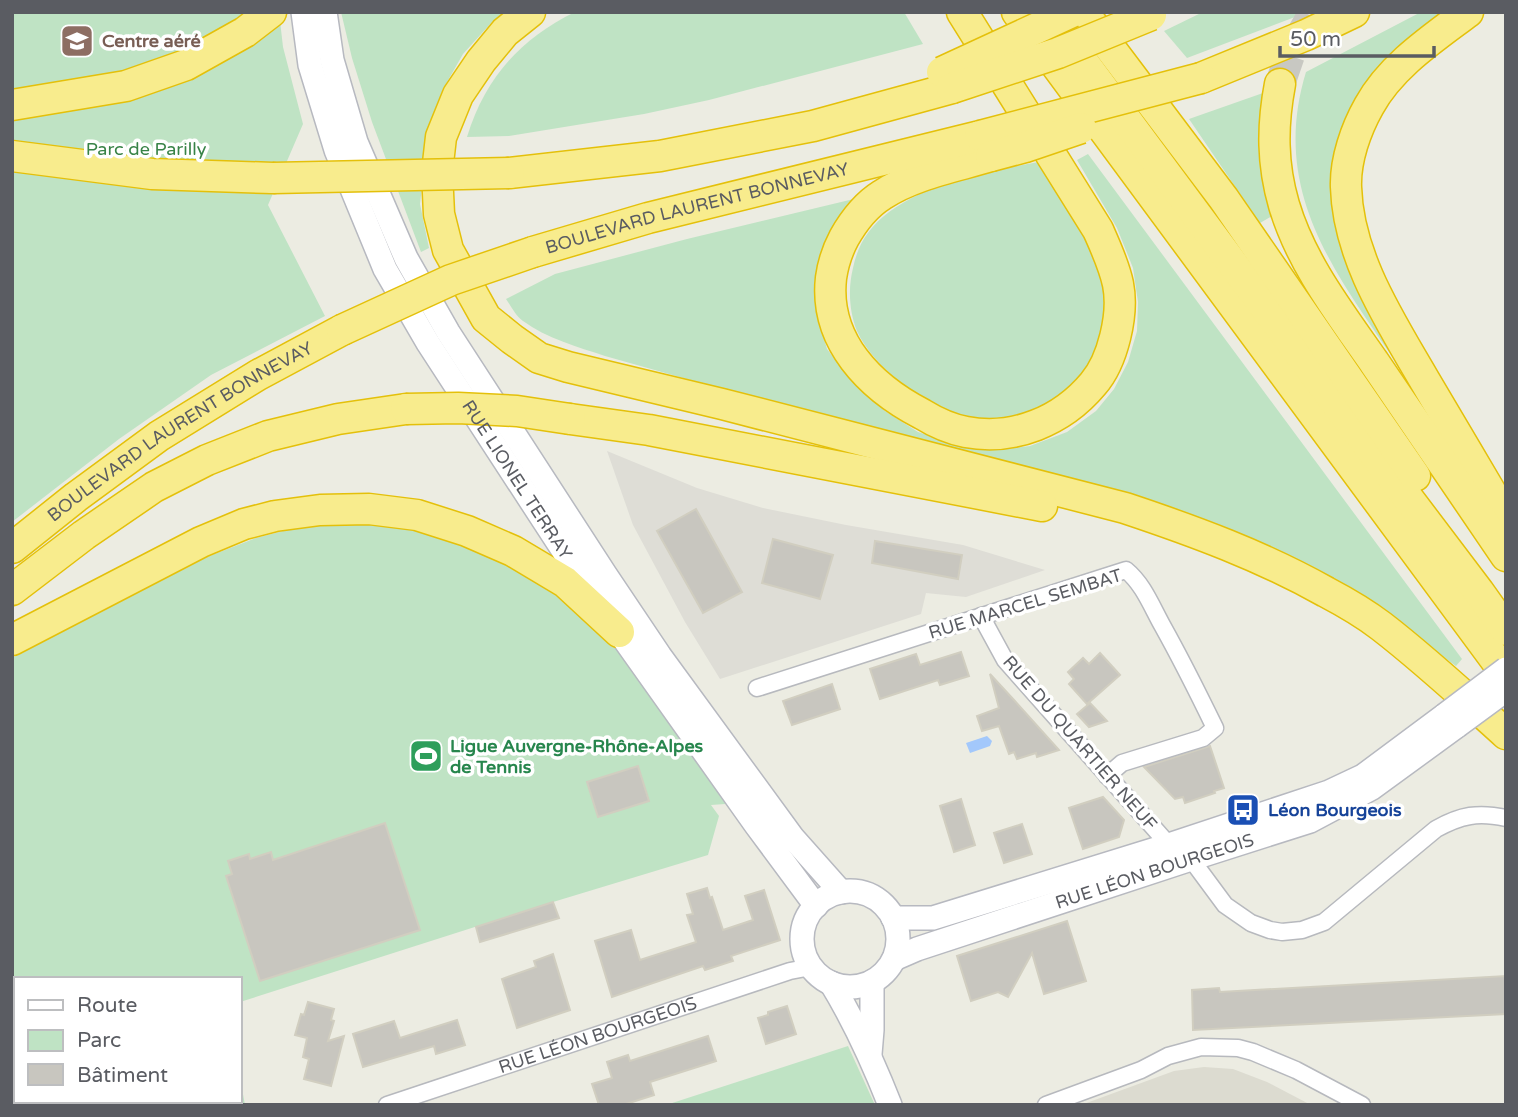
<svg xmlns="http://www.w3.org/2000/svg" width="1518" height="1117" viewBox="0 0 1518 1117" font-family="'Varela Round',sans-serif">
	<style>
		.industrial { fill: #deddd6 }
		.education { fill: #dcdbd0 }
		.green { fill: #bfe3c4 }
		.water { fill: #a3c8fb }
		.building { fill: #c8c6bf; stroke: #d1cec0; stroke-width: 2 }
		.lines { fill: none; stroke-linecap: round; stroke-linejoin: round }
		.highway-tunnel { stroke: #c8c8c2; stroke-width: 30; stroke-dasharray: 30 15; stroke-linecap: butt }
		.street-casing { stroke: #b7b9be; stroke-width: 19 }
		.secondary-casing { stroke: #b7b9c0; stroke-width: 26 }
		.highway-casing { stroke: #e4c00a; stroke-width: 33 }
		.street { stroke: #fff; stroke-width: 16 }
		.secondary { stroke: #fff; stroke-width: 23 }
		.highway { stroke: #f8ec8d; stroke-width: 30 }
		.secondary-bridge-casing { stroke: #b7b9c0; stroke-width: 26; stroke-linecap: butt }
		.highway-bridge-casing { stroke: #e4c00a; stroke-width: 33; stroke-linecap: butt }
		.secondary-bridge { stroke: #fff; stroke-width: 23 }
		.highway-bridge { stroke: #f8ec8d; stroke-width: 30 }
		.labels { text-anchor: middle; stroke-width: 7; stroke-linejoin: round; paint-order: stroke }
		.education-label { font-size: 18px; font-weight: bold; fill: #785e54; stroke: #fff; text-anchor: start }
		.park-label { font-size: 18px; fill: #388347; stroke: #fff }
		.street-label { font-size: 18px; fill: #5a5c62; stroke: #fff }
		.leisure-label { font-size: 18px; font-weight: bold; fill: #27864d; stroke: #fff; text-anchor: start }
		.transit-label { font-size: 18px; font-weight: bold; fill: #164399; stroke: #fff; text-anchor: start }
	</style>
	<rect width="100%" height="100%" fill="#ecece2"/>
	<polygon class="industrial" points="607,451 697,488 763,508 846,525 963,545 1045,570 966,597 926,593 921,614 720,679 685,622 633,525"/>
	<polygon class="education" points="1204,1067 1233,1069 1267,1082 1311,1105 1081,1105 1174,1071"/>
	<g class="green">
		<polygon points="12,12 279,12 283,47 303,124 268,205 325,316 211,375 119,439 12,522"/>
		<polygon points="341,12 504,12 492,22 463,54 443,89 429,125 420,204 429,248 421,252 372,122 352,58"/>
		<path d="M575,12H904L923,44L709,100L644,114L509,136L467,137C485,78 520,39 575,12Z"/>
		<polygon points="1203,12 1308,12 1187,58 1164,31"/>
		<path d="M1421,12H1447L1341,155L1406,377C1341,280 1268,196 1306,72Z"/>
		<polygon points="1263,93 1259,121 1262,179 1272,216 1260,223 1189,119"/>
		<path d="M1088,154L1462,659L1456,666L1417,638L1344,592L878,433L605,356C578,347 546,338 523,321C516,316 511,306 506,299L555,274L687,239L862,197L817,294L819,321L827,349L845,372L885,411L918,432L961,446L996,450L1030,446L1067,432L1096,411L1114,389L1128,362L1137,331L1138,302L1133,268L1117,228L1077,160Z"/>
		<path d="M1039,162C1070,211 1115,264 1106,325C1104,341 1095,356 1087,369C1081,379 1073,390 1063,397C1037,414 992,425 961,416C924,405 873,367 857,331C849,311 848,288 853,268C858,244 869,227 889,212C932,181 988,171 1039,162Z"/>
		<polygon points="349,523 412,528 503,553 607,629 724,790 725,804 711,805 719,816 708,855 553,902 240,1002 240,979 16,979 16,1101 240,1101 240,1078 245,1105 12,1105 12,658 207,557 256,538 295,528"/>
		<polygon points="848,1046 875,1105 666,1105"/>
	</g>
	<polygon class="water" points="987,736 992,741 990,746 970,753 966,743"/>
	<g class="building">
		<polygon points="696,509 742,592 703,613 657,531"/>
		<polygon points="773,539 833,555 820,599 762,583"/>
		<polygon points="875,541 962,555 958,579 872,563"/>
		<polygon points="961,652 969,676 940,685 938,680 880,699 870,669 916,654 920,665"/>
		<polygon points="1100,653 1120,675 1087,704 1069,684 1074,679 1068,672 1083,658 1089,664"/>
		<polygon points="990,674 1014,700 1059,750 1037,757 1036,753 1017,759 1014,752 1009,754 999,726 982,731 977,716 999,708"/>
		<polygon points="832,684 840,709 792,725 783,701"/>
		<polygon points="1090,703 1107,721 1089,727 1077,714"/>
		<polygon points="1210,746 1224,788 1214,791 1215,793 1185,803 1183,797 1175,799 1144,767"/>
		<polygon points="638,766 649,801 598,817 587,782"/>
		<polygon points="1103,797 1124,820 1119,837 1083,849 1069,808"/>
		<polygon points="961,799 975,845 954,852 940,806"/>
		<polygon points="385,823 420,930 260,981 226,876 232,874 228,861 249,854 250,859 271,852 273,860"/>
		<polygon points="1022,824 1032,854 1004,863 994,833"/>
		<polygon points="707,888 710,898 712,897 723,930 753,920 745,896 764,890 780,940 731,956 733,961 705,970 703,966 612,997 595,941 631,930 640,960 696,942 687,915 693,914 687,894"/>
		<polygon points="553,902 559,918 480,942 476,927"/>
		<polygon points="1067,921 1086,981 1044,994 1032,953 1008,997 998,992 971,1001 957,956"/>
		<polygon points="553,954 570,1010 517,1028 502,979 536,967 534,961"/>
		<polygon points="1506,976 1506,1014 1193,1030 1192,990 1219,988 1220,992"/>
		<polygon points="308,1002 334,1009 331,1020 334,1021 328,1041 344,1036 331,1086 304,1079 309,1059 303,1057 307,1038 295,1035 301,1014 304,1015"/>
		<polygon points="787,1006 796,1034 766,1044 758,1018 768,1015 768,1012"/>
		<polygon points="457,1020 465,1045 436,1054 434,1046 363,1067 353,1034 394,1021 400,1038"/>
		<polygon points="708,1036 716,1061 650,1082 654,1095 623,1105 599,1105 592,1084 612,1078 607,1062 628,1055 630,1061"/>
	</g>
	<g class="lines">
		<polyline class="highway-tunnel" points="1280,84 1291,52 1314,12"/>
		<defs>
			<g id="street">
				<path d="M981,616L1005,660L1169,845L1191,859L1225,905L1251,923L1270,930L1282,932L1302,930L1324,922L1436,829C1461,815 1478,812 1506,818"/>
				<path d="M757,688L1126,570C1143,584 1151,605 1162,625C1181,659 1198,693 1215,728L1203,738L1122,763L1107,776"/>
				<path id="s1" d="M387,1105L790,971L811,967"/>
				<polyline points="1046,1105 1141,1070 1168,1056 1201,1047 1238,1048 1253,1052 1296,1070 1362,1105"/>
			</g>
			<g id="secondary">
				<path id="s2" d="M303,12L310,65L336,150L385,269L428,343L587,587L756,825L816,906"/>
				<polyline points="325,12 332,60 356,142 406,258 448,332 605,574 660,656 793,838 841,892"/>
				<circle cx="850" cy="939" r="48"/>
				<polyline points="893,918 933,918 1169,845 1329,792 1363,776 1445,715"/>
				<path id="s3" d="M894,959L917,949L1191,859L1310,821L1372,788L1457,726"/>
				<path d="M831,983C855,1022 873,1062 890,1105"/>
				<polyline points="870,1054 872,1030 872,982"/>
			</g>
			<g id="highway">
				<path d="M530,12L505,32L481,61L458,95L441,137L437,172L439,214L448,250L486,318L512,339L539,358L568,367L722,404L1125,508C1194,531 1262,556 1326,592C1345,602 1364,613 1381,626C1424,659 1465,697 1506,734"/>
				<path d="M962,12L1098,230C1106,248 1114,265 1118,284C1124,314 1113,361 1093,384C1062,421 1014,441 966,432C950,429 935,422 922,414C870,387 824,341 831,278C833,264 837,251 844,238C853,222 866,205 882,195C914,174 955,167 991,156"/>
				<polyline points="1017,12 1506,674"/>
				<polyline points="1046,12 1342,411 1479,592 1506,630"/>
				<polyline points="1083,12 1224,199 1415,476"/>
				<path d="M1468,12C1432,39 1391,66 1369,106C1356,129 1345,160 1346,187C1348,258 1391,322 1425,381C1452,427 1479,472 1506,518"/>
				<polyline points="1201,78 1306,35 1354,12"/>
				<path d="M1280,84C1272,126 1272,164 1284,205C1301,263 1340,313 1374,362C1418,427 1462,492 1506,556"/>
				<polyline points="12,105 126,86 186,65 245,32 271,12"/>
				<polyline points="12,156 152,174 273,178"/>
				<polyline points="509,173 660,156 813,126 952,88"/>
				<path id="s4" d="M533,252L648,218L980,136"/>
				<polyline points="570,419 649,430 1042,506"/>
				<path id="s5" d="M12,548L76,497L159,436L258,375L342,330"/>
				<polyline points="12,590 84,535 154,487 207,460 268,436 338,419 406,409"/>
				<polyline points="12,640 201,542 244,524 275,516 320,510 369,509 417,515 467,531 513,551 565,582 619,632"/>
			</g>
		</defs>
		<use href="#street" class="street-casing"/>
		<use href="#secondary" class="secondary-casing"/>
		<use href="#highway" class="highway-casing"/>
		<use href="#street" class="street"/>
		<use href="#secondary" class="secondary"/>
		<use href="#highway" class="highway"/>
		<defs>
			<g id="secondary-bridge">
				<polyline points="1445,715 1506,669"/>
				<polyline points="1457,726 1506,690"/>
			</g>
			<g id="highway-bridge">
				<polyline points="942,72 1072,12"/>
				<polyline points="952,88 1058,53 1151,15"/>
				<polyline points="980,136 1201,78"/>
				<polyline points="991,156 1025,147 1081,128"/>
				<polyline points="273,178 509,173"/>
				<polyline points="342,330 451,280 533,252"/>
				<polyline points="406,409 458,408 517,411 570,419"/>
			</g>
		</defs>
		<use href="#secondary-bridge" class="secondary-bridge-casing"/>
		<use href="#highway-bridge" class="highway-bridge-casing"/>
		<use href="#secondary-bridge" class="secondary-bridge"/>
		<use href="#highway-bridge" class="highway-bridge"/>
	</g>
	<defs>
		<symbol id="school-square" viewBox="-11 -11 22 22"><rect x="-9" y="-9" width="18" height="18" rx="4" fill="#8d6e63" stroke="#fff"/><path d="M0-5L7-2L0 1L-7-2ZM-4 1L0 2.5L4 1V4Q0 6-4 4Z" fill="#fff"/></symbol>
		<symbol id="stadium-square" viewBox="-11 -11 22 22"><rect x="-9" y="-9" width="18" height="18" rx="4" fill="#2e9e5b" stroke="#fff"/><path d="M0-5a6.5 5 0 1 0 0 10a6.5 5 0 1 0 0-10ZM-3.5-1.8h7v3.6h-7Z" fill="#fff"/></symbol>
		<symbol id="bus-square" viewBox="-11 -11 22 22"><rect x="-9" y="-9" width="18" height="18" rx="4" fill="#1a4fb4" stroke="#fff"/><path d="M-5-6H5V4H4V6H2V4H-2V6H-4V4H-5ZM-3.5-4V0h7V-4ZM-3.5 1.2v1.5H-2V1.2ZM2 1.2v1.5H3.5V1.2Z" fill="#fff"/></symbol>
	</defs>
	<g fill-rule="evenodd">
		<use href="#school-square" x="58" y="22" width="38" height="38"/>
		<use href="#stadium-square" x="407" y="737" width="38" height="38"/>
		<use href="#bus-square" x="1224" y="791" width="38" height="38"/>
	</g>
	<g class="labels">
		<g class="education-label">
			<text x="102" y="47">Centre aéré</text>
		</g>
		<g class="park-label">
			<text x="146" y="155">Parc de Parilly</text>
		</g>
		<g class="street-label">
			<text dy="6" stroke="none"><textPath href="#s4" startOffset="170">BOULEVARD LAURENT BONNEVAY</textPath></text>
			<text dy="6" stroke="none"><textPath href="#s5" startOffset="205">BOULEVARD LAURENT BONNEVAY</textPath></text>
			<text dy="6" stroke="none"><textPath href="#s2" startOffset="520">RUE LIONEL TERRAY</textPath></text>
			<text transform="translate(1025 604) rotate(-17)" y="6">RUE MARCEL SEMBAT</text>
			<text transform="translate(1080 743) rotate(49)" y="6">RUE DU QUARTIER NEUF</text>
			<text dy="6" stroke="none"><textPath href="#s3" startOffset="275">RUE LÉON BOURGEOIS</textPath></text>
			<text dy="6" stroke="none"><textPath href="#s1" startOffset="222">RUE LÉON BOURGEOIS</textPath></text>
		</g>
		<g class="leisure-label">
			<text x="450" y="752">Ligue Auvergne-Rhône-Alpes<tspan x="450" dy="21">de Tennis</tspan></text>
		</g>
		<g class="transit-label">
			<text x="1268" y="816">Léon Bourgeois</text>
		</g>
	</g>
	<rect width="1518" height="1117" fill="none" stroke="#5a5c62" stroke-width="28"/>
	<rect x="14" y="977" width="228" height="126" fill="#ffffff" stroke="#bdbec0" stroke-width="2"/>
	<rect x="28" y="1000" width="35" height="10" fill="#ffffff" stroke="#bdbec0" stroke-width="2"/>
	<text x="77" y="1012" font-size="21" fill="#5a5c62">Route</text>
	<rect x="28" y="1030" width="35" height="21" fill="#bfe3c4" stroke="#bdbec0" stroke-width="2"/>
	<text x="77" y="1047" font-size="21" fill="#5a5c62">Parc</text>
	<rect x="28" y="1064" width="35" height="21" fill="#c8c6bf" stroke="#bdbec0" stroke-width="2"/>
	<text x="77" y="1082" font-size="21" fill="#5a5c62">Bâtiment</text>
	<path d="M1280 46v10h154v-10" fill="none" stroke="#5a5c62" stroke-width="3.5"/>
	<text x="1290" y="46" font-size="21" fill="#5a5c62" stroke="#ffffff" stroke-width="5" paint-order="stroke">50 m</text>
</svg>
